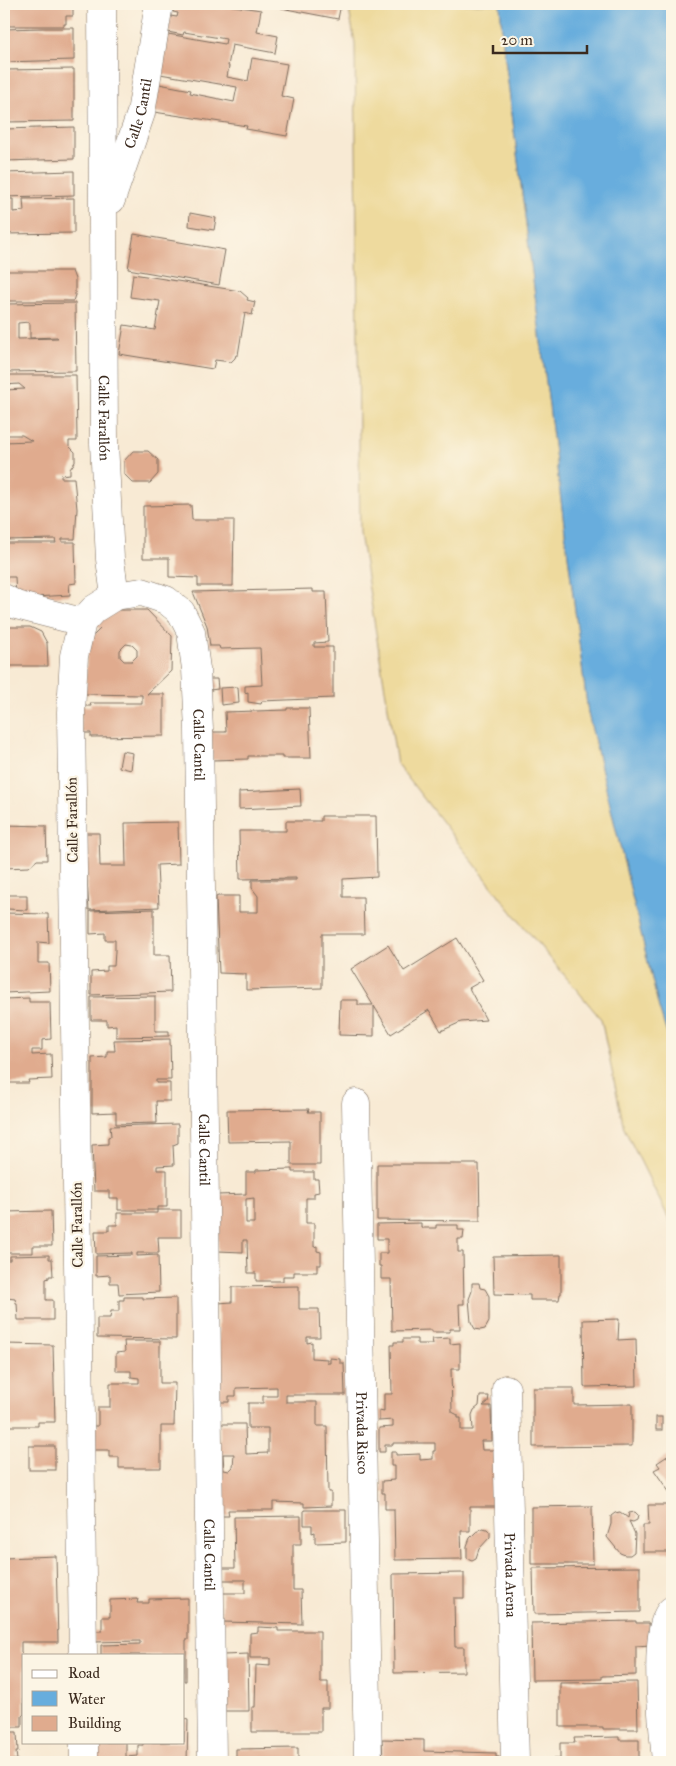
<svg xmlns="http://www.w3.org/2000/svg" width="676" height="1766" viewBox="0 0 676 1766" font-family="'IM FELL Great Primer',serif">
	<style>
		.sand { fill: #eeda9e; stroke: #94825e }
		.water { fill: #67addd; stroke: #516c7e }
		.building { fill: #e0ab8e; fill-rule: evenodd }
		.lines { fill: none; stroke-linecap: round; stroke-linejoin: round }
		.minor-casing { stroke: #7d6d5e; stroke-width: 29 }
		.minor { stroke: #fff; stroke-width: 28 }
		.labels { text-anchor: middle; stroke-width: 4.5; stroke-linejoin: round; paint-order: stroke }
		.street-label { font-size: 15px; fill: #3b2a1e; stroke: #fcf5e5 }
	</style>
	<rect width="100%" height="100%" fill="#fcf5e5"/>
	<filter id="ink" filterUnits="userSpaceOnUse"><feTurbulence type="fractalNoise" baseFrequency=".02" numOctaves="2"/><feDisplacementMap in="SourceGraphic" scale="10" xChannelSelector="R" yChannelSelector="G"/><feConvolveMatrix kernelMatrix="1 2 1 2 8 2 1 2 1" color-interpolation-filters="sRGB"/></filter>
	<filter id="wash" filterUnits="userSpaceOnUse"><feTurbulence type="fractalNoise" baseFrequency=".0096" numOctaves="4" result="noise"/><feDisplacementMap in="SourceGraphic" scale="20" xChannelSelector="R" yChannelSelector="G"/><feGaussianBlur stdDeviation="1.12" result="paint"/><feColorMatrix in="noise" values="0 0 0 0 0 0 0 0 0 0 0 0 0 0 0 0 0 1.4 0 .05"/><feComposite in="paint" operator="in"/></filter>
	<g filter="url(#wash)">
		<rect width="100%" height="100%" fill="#f8ead4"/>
		<polygon class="sand" points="348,4 500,4 503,43 588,713 659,1008 672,1050 672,1225 624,1128 601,1019 515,916 397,764 360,533 355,43"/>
		<polygon class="water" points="500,4 672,4 672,1050 659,1008 588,713 503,43"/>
		<g id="blocks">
			<g class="building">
				<polygon points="4,4 73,4 73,16 66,16 66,24 64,24 64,26 4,26"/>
				<polygon points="175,4 220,4 261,10 257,32 278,36 275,53 232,45 228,66 229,66 227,77 248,81 252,58 287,64 281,96 294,99 287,136 246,129 247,126 154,112 159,84 191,90 190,93 234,102 237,87 160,74 168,34 225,44 226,39 184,32 183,35 168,32 170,16 177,17 178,13 173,12"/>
				<polygon points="280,4 341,4 338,19 281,8"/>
				<polygon points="43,28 74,28 74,60 4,62 4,29"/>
				<polygon points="74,69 74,121 4,122 4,70"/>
				<polygon points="74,127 74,159 4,161 4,129"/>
				<polygon points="74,171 74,195 4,197 4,173"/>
				<polygon points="74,198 74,233 4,234 4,199 13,199 13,212 24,211 23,199"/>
				<polygon points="190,213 216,218 214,230 189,226"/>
				<polygon points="134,234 225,250 219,285 128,269"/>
				<polygon points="4,271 72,271 75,279 75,295 73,301 4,301"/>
				<polygon points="133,274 240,291 248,298 247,300 255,302 252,315 245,313 238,355 236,355 235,358 231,362 215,360 213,369 119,354 124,325 155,330 160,301 130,297"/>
				<path d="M75,303L76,371L4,372V304ZM29,322L30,324V338L57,337L58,338L18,339V323Z"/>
				<polygon points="4,375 76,375 77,441 69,441 69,446 75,452 75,462 70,469 70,474 61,475 61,478 74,478 77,509 75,539 62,539 62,542 75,542 76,583 69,584 70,595 16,598 15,577 4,577 4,543 56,543 55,539 4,540 4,519 7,519 7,496 4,496 4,442 32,441 22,435 4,435 4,390 25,389 19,384 4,385"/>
				<polygon points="133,451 148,451 158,460 158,474 150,483 133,483 124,474 124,461"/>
				<polygon points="191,505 192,520 234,520 233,586 198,586 198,578 169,577 169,558 143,558 143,506"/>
				<polygon points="313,589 313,592 326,592 328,642 314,643 314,647 333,647 333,698 262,701 261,704 248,702 248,692 245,693 245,686 262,685 260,648 220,649 219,646 210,646 207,626 193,592"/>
				<path d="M112,610H147L172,636L171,671L147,694H164V736L91,737V733H81V706H91L90,703H142V695L85,694L87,651L92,637L100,629L96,625ZM126,644L132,645L137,650V656L132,661H124L120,657V650Z"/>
				<polygon points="4,627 30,627 41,632 47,643 48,666 4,666"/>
				<polygon points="210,679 217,679 218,689 210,690"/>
				<polygon points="238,687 239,703 221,705 220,688"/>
				<polygon points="287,708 309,708 311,758 282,758 282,756 248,756 248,759 212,760 211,732 226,732 225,712 287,710"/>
				<polygon points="122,751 133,753 131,770 119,767"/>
				<polygon points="300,789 301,806 239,809 239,792"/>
				<polygon points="321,816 376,816 377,877 343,879 343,897 363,897 364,934 322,934 322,988 246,990 246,974 219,973 216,897 218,896 239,896 239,912 258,912 258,896 252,888 252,880 296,880 296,878 240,879 239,831 286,831 286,821 321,821"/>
				<polygon points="178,822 179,864 157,865 159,907 89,910 84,833 99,833 100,866 126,866 125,823"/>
				<polygon points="4,825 46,826 47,860 37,860 29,867 4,868"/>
				<polygon points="8,895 27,895 27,910 7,909"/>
				<polygon points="154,909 154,955 170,955 171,992 91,995 91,972 107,971 107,966 114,966 115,951 115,940 105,940 105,933 90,934 90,911"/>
				<polygon points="4,913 48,914 49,943 38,942 38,963 49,963 50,991 4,993"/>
				<polygon points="457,938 483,980 469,988 486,1020 461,1022 441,1031 429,1010 391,1034 374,1006 374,1036 339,1035 340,1000 358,1000 358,1005 373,1005 351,969 388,945 404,971"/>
				<polygon points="155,996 155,1031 169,1031 169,1036 116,1037 116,1025 107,1026 107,1020 91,1020 91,997"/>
				<polygon points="29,998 29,1002 50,1002 51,1039 42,1040 42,1050 32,1050 32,1055 51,1054 52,1079 28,1080 29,1083 4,1083 4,999"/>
				<polygon points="170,1039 171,1080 156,1080 156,1083 170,1083 170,1101 156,1101 157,1123 116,1124 116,1112 92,1113 92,1058 107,1057 107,1051 115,1051 114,1040"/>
				<polygon points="309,1109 308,1112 320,1112 320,1165 291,1165 291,1141 228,1142 227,1110"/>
				<polygon points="178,1124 178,1143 173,1145 174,1165 157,1166 157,1170 167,1170 167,1207 157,1207 157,1210 118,1210 118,1198 109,1198 109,1191 94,1191 92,1145 108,1144 108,1137 111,1136 110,1126"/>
				<polygon points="377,1164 479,1164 480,1221 377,1220"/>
				<path d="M292,1169V1172H314V1179H318L319,1192L314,1193V1198H306V1223H314V1247L317,1246V1251L321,1252V1265H317V1272H294V1276H283V1281H256V1273H248L247,1240H243V1252L218,1251L217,1195L246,1194V1172H256V1170ZM254,1198V1223H246V1199Z"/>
				<polygon points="157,1210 181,1210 181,1237 158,1237 159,1253 137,1253 137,1256 158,1255 159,1292 119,1294 118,1283 110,1283 110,1275 96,1276 96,1256 132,1255 132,1253 96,1254 95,1231 109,1231 109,1225 117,1225 117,1213 157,1213"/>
				<polygon points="51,1211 52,1246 33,1246 33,1253 4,1253 4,1212"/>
				<polygon points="421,1223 421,1228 436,1228 436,1225 458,1225 458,1230 464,1230 463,1239 458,1239 458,1252 463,1252 464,1304 459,1304 460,1329 450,1329 450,1332 432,1332 432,1330 392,1331 391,1279 381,1279 381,1266 379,1266 379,1253 387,1253 387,1239 377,1239 377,1224"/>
				<polygon points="49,1255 49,1259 52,1259 53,1276 49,1276 49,1278 46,1279 46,1300 53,1300 53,1320 18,1320 17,1303 16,1303 15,1299 7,1298 7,1307 4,1307 4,1260 10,1260 10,1256"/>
				<polygon points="561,1255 561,1294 560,1294 559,1300 530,1300 530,1295 494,1294 493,1256"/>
				<polygon points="472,1283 479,1283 480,1288 485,1289 489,1296 489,1322 485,1329 480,1330 475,1329 471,1322 469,1299 472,1291"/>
				<path d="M299,1286V1309H319L320,1337H307V1343L312,1342V1358L327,1359V1363H330V1358L340,1359V1363H344L345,1395H286V1402H317V1426H327L328,1492H331V1506L304,1507V1503L273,1502V1510H228L229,1516H221L220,1424H245L246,1454L268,1453V1428H248V1403H263V1396H277V1387L236,1388V1396H229V1402H219L218,1303L232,1302V1287ZM223,1454H234L233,1467L229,1471L224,1470Z"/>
				<polygon points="124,1297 143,1297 143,1299 176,1298 176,1339 97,1338 97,1318 110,1318 111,1311 119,1311 119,1300 124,1300"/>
				<polygon points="619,1319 618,1340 636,1339 637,1386 584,1387 583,1320"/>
				<polygon points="450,1338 450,1344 460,1343 460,1369 451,1369 452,1412 458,1415 458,1418 461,1418 461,1430 473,1430 472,1415 474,1410 479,1406 480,1396 489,1396 488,1402 483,1406 491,1406 492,1441 481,1441 482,1450 496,1450 496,1507 470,1507 470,1531 461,1531 462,1559 395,1560 394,1509 385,1509 385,1493 382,1493 382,1481 394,1480 394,1466 391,1466 391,1452 396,1452 396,1455 420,1454 420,1460 433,1459 433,1451 435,1451 435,1443 393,1443 393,1445 385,1445 385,1452 379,1452 379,1428 393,1427 393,1420 379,1421 379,1410 384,1411 384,1394 392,1394 391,1345 394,1345 394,1342 403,1342 403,1339 417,1339 417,1344 433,1344 432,1339"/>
				<polygon points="124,1341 160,1341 160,1383 175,1383 174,1426 161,1426 161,1468 119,1468 119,1457 109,1457 109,1450 91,1450 91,1426 98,1426 98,1407 110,1407 110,1383 139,1383 139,1378 131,1377 131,1371 116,1371 116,1353 125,1352"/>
				<polygon points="4,1344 53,1345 55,1422 38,1422 38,1426 4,1426"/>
				<polygon points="533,1388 574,1388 574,1405 632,1404 632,1446 533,1447"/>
				<rect x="656" y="1417" width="6" height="13"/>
				<rect x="29" y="1446" width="26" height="24"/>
				<polygon points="672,1453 672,1496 654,1470 660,1467 657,1463"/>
				<polygon points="648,1505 672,1505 672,1552 643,1552 643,1525 649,1525"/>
				<polygon points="592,1506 593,1564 531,1564 531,1507"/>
				<polygon points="304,1510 346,1510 346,1542 315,1543 315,1532 312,1533 312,1525 304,1525"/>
				<polygon points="620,1512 628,1518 629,1513 635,1512 638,1515 637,1520 633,1522 629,1521 635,1534 634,1552 630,1555 625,1555 620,1553 607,1537 611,1524 611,1516 615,1513"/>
				<polygon points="301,1516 301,1544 293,1544 293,1590 301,1590 302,1624 222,1622 222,1593 245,1593 245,1580 221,1580 222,1568 235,1568 234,1517"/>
				<polygon points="483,1528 487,1529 490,1532 490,1537 479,1549 476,1558 472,1560 467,1558 467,1546 470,1538 476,1532"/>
				<polygon points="56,1556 58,1642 21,1642 21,1652 24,1655 24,1714 22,1716 22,1727 4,1727 4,1558"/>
				<polygon points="640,1567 640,1612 534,1614 533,1568"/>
				<polygon points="464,1573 464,1598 454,1598 455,1647 464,1647 464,1672 394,1673 393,1574"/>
				<polygon points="188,1598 188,1640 186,1640 186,1681 184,1681 184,1655 101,1655 101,1645 140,1644 140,1641 94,1642 94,1631 102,1631 102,1617 110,1617 110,1600 138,1599 137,1603 149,1603 149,1599"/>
				<polygon points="636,1621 636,1623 649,1623 650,1645 636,1646 636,1675 602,1676 602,1679 532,1680 531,1623"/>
				<polygon points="258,1627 278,1628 278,1631 320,1631 320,1682 328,1682 328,1708 321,1708 321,1732 252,1732 252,1707 255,1707 256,1665 270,1666 270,1658 250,1658 250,1633 258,1632"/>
				<polygon points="248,1654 249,1711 223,1711 223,1655"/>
				<polygon points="637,1682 638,1729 603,1729 603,1727 560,1727 560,1683"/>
				<polygon points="184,1719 188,1720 187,1762 95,1762 95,1742 126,1742 126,1757 138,1756 138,1745 143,1745 143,1742 184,1742"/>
				<polygon points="4,1732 17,1732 18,1752 16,1752 17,1760 13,1760 13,1762 4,1762"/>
				<polygon points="619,1737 619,1740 639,1740 639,1762 553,1762 553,1759 560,1759 560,1743 575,1743 574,1738"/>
				<polygon points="382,1739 424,1740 424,1751 496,1753 496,1757 499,1757 499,1762 383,1762"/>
				<polygon points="298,1748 298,1762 236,1762 236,1749"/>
			</g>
		</g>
	</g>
	<g filter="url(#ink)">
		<use href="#blocks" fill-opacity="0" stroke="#7d6d5e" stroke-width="1"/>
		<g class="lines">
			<defs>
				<g id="minor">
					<path id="s1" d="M102,4L104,443L110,559L115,596"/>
					<path id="s2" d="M111,200L141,113L159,4"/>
					<polyline points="4,598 16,605 82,622"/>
					<path id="s3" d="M356,1103L368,1762"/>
					<path id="s4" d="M506,1389L515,1762"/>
					<path id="s5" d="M83,1655L71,712L74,656L82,622L94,609L115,596L142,592L166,600L181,612L191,632L196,669L199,730L212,1762"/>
					<polyline points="84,1742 84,1762"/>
					<path d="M666,1762C664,1734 651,1626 672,1610"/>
				</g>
			</defs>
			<use href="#minor" class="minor-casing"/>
			<use href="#minor" class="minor"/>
		</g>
	</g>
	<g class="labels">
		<g class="street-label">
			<text dy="5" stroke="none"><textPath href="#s2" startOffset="91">Calle Cantil</textPath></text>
			<text dy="5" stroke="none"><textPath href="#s1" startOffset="414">Calle Farallón</textPath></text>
			<text dy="5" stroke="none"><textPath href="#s5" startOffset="1284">Calle Cantil</textPath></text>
			<text transform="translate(72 820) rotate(-91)" y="5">Calle Farallón</text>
			<text dy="5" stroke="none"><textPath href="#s5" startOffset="1689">Calle Cantil</textPath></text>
			<text transform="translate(77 1225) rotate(-91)" y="5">Calle Farallón</text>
			<text dy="5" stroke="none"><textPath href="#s3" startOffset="330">Privada Risco</textPath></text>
			<text dy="5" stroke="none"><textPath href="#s5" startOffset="2094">Calle Cantil</textPath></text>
			<text dy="5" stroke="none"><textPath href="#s4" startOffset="186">Privada Arena</textPath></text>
		</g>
	</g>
	<rect width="676" height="1766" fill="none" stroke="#fcf5e5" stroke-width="20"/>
	<rect x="22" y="1654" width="162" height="90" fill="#fcf5e5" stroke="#afa495"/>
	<rect x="32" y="1670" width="25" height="8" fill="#ffffff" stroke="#afa495"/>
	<text x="68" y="1678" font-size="15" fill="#3b2a1e">Road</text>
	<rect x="32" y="1691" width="25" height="15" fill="#67addd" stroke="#afa495"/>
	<text x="68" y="1704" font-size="15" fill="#3b2a1e">Water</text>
	<rect x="32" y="1716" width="25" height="15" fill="#e0ab8e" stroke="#afa495"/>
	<text x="68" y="1728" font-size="15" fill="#3b2a1e">Building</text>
	<path d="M493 45v8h94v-8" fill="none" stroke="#3b2a1e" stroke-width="2.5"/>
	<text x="501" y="45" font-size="15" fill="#3b2a1e" stroke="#fcf5e5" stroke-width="4" paint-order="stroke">20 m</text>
</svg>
